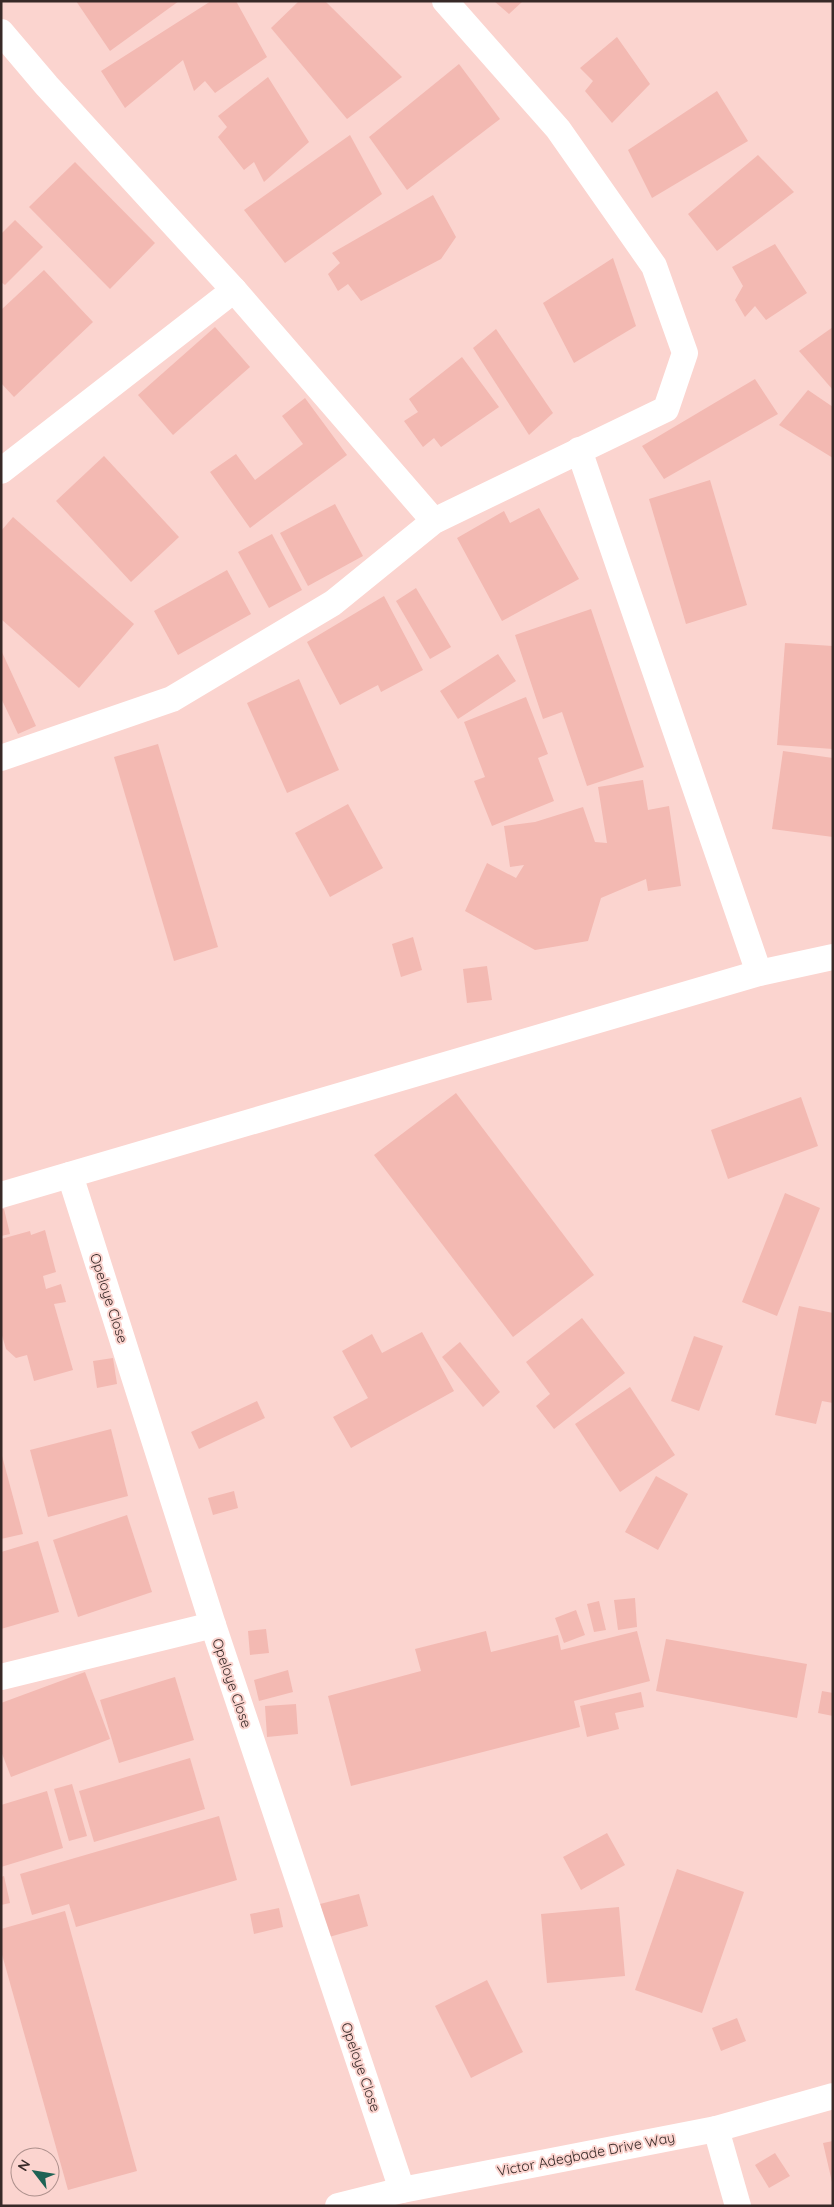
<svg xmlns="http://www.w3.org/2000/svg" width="834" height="2207" viewBox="0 0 834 2207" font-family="Quicksand,sans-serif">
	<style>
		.building { fill: #f3b9b2 }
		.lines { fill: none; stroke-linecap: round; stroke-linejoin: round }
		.street { stroke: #fff; stroke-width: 26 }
		.labels { text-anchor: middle; stroke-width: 4; stroke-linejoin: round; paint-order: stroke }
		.street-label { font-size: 14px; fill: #372927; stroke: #fbd4cf }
	</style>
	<rect width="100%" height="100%" fill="#fbd4cf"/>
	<g class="building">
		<polygon points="76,1 179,1 110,51"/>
		<polygon points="211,1 236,1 267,57 215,93 205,81 194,91 183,60 125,108 101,71"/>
		<polygon points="299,1 325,1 402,77 347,119 271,28"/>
		<polygon points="494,1 523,1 509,14"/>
		<polygon points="617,37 650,84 612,123 585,91 593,81 580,68"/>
		<polygon points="459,64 500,119 407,190 369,137"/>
		<polygon points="268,77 309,142 264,182 254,162 244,170 218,137 227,127 218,116"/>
		<polygon points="717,91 748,141 652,198 628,150"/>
		<polygon points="350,135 382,194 285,263 244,210"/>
		<polygon points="758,155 794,192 717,251 688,214"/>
		<polygon points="75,162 155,243 110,289 29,207"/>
		<polygon points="433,195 456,237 441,259 361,301 348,284 338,291 328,274 340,263 332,253"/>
		<polygon points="15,220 43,247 5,285 1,282 1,234"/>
		<polygon points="775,244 807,293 766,320 755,306 745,317 735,300 743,286 732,267"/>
		<polygon points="613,258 636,326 574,363 543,303"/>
		<polygon points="44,270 93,322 14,397 1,383 1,310"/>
		<polygon points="215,327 250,367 173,435 138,395"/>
		<polygon points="833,327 833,390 799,351"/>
		<polygon points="496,329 553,413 529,435 473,348"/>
		<polygon points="462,357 499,407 441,447 434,438 423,447 404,421 418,412 409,399"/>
		<polygon points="755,379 778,414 664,479 642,446"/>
		<polygon points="808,390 833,407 833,458 779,425"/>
		<polygon points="305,398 347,455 250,528 210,472 236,454 255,480 303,444 282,416"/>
		<polygon points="104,456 179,537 131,582 56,501"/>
		<polygon points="710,480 747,605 686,624 649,499"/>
		<polygon points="335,504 363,556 308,586 280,533"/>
		<polygon points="539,508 579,579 502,621 457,538 504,511 510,523"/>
		<polygon points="13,517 134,624 79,688 1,619 1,531"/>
		<polygon points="272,534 302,590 269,608 238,552"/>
		<polygon points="227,570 251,614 178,655 154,611"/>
		<polygon points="416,588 451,647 430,659 396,601"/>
		<polygon points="384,596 423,670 381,692 378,685 340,705 307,642"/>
		<polygon points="591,609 644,767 587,786 562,712 543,719 515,635"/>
		<polygon points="785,643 833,646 833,749 777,745"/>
		<polygon points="1,650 36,726 18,734 1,698"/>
		<polygon points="498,654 516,681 458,719 440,691"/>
		<polygon points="299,679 339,770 287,793 247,703"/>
		<polygon points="526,697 548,754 538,758 554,801 492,826 474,781 485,777 464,722"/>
		<polygon points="158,744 218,947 174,961 114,757"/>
		<polygon points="783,751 833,758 833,837 772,829"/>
		<polygon points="643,780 648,810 669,806 681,886 648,891 646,879 601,898 588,941 535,950 465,911 487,863 516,878 524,865 510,867 504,826 535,822 583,807 595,842 607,843 598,787"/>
		<polygon points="348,804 383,868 330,897 295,833"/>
		<polygon points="413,937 422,970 401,977 392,944"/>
		<polygon points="487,966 492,1000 467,1003 463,969"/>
		<polygon points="456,1093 594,1275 513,1337 374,1155"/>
		<polygon points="801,1097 818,1146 728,1179 711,1130"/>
		<polygon points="785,1193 820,1208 777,1316 742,1302"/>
		<polygon points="1,1209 4,1209 10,1234 1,1236"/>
		<polygon points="45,1230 56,1272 43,1276 46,1289 61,1284 66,1302 54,1304 73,1370 34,1381 27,1355 16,1358 6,1349 1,1332 1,1239 30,1231 31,1235"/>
		<polygon points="799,1306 833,1313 833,1403 822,1401 816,1424 775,1415"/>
		<polygon points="582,1318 625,1373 554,1429 536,1406 550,1394 526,1362"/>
		<polygon points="422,1332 454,1391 351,1448 333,1417 368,1398 342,1351 372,1334 382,1353"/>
		<polygon points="694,1336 723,1346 699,1411 671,1401"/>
		<polygon points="460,1342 500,1392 483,1407 442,1357"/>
		<polygon points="113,1358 117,1384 97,1388 93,1361"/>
		<polygon points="630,1387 675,1455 620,1492 575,1424"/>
		<polygon points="257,1401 265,1418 199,1449 191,1432"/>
		<polygon points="111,1429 128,1496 48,1517 30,1450"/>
		<polygon points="1,1452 23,1534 1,1539"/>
		<polygon points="656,1476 688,1494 658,1550 625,1532"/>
		<polygon points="234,1491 238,1508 213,1515 208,1498"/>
		<polygon points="127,1515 152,1592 78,1617 53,1540"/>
		<polygon points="38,1541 59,1612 1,1629 1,1552"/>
		<polygon points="635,1598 637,1627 618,1630 614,1600"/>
		<polygon points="599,1601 606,1630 594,1632 587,1604"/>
		<polygon points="576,1610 585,1635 564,1643 555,1618"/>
		<polygon points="266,1629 269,1653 250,1655 248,1631"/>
		<polygon points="486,1631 491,1652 558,1635 561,1650 637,1631 650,1681 574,1701 580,1727 351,1786 328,1696 421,1671 415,1649"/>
		<polygon points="666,1639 807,1664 797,1718 656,1691"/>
		<polygon points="288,1670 293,1692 259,1701 254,1680"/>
		<polygon points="85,1672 110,1739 11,1777 1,1751 1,1703"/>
		<polygon points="175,1677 194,1740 119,1763 100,1700"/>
		<polygon points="822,1691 833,1693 833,1716 818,1713"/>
		<polygon points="641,1692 644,1707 615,1713 619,1729 587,1737 580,1706"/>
		<polygon points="296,1704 298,1734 267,1737 265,1706"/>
		<polygon points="190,1758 205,1809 94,1842 79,1791"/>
		<polygon points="72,1784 87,1836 69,1841 54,1789"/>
		<polygon points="47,1791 63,1848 1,1867 1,1805"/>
		<polygon points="219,1816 237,1880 76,1927 69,1904 32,1915 20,1874"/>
		<polygon points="607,1833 625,1865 581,1890 563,1857"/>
		<polygon points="677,1869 744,1892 702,2013 635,1990"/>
		<polygon points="4,1876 10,1903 1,1905 1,1877"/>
		<polygon points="359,1894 368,1926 329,1937 320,1904"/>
		<polygon points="619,1907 625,1976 547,1983 541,1914"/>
		<polygon points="279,1908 283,1927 254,1934 250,1914"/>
		<polygon points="65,1911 137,2171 68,2190 1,1951 1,1929"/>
		<polygon points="487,1980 523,2052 471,2078 435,2006"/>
		<polygon points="737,2018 746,2041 721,2051 712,2028"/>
		<polygon points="833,2141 833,2181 832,2182 823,2143"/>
		<polygon points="775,2153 790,2176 769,2188 755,2165"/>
	</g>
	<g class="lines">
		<g class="street">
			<polyline points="1,32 47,86 234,290 434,521"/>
			<polyline points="579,450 759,973"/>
			<polyline points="1,471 234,290"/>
			<polyline points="1,758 172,699 333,603 434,521 666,409 685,353 654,266 558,129 445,1"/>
			<polyline points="70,1175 213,1625 402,2190"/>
			<polyline points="1,1195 759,973 833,957"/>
			<polyline points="1,1677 213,1625"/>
			<polyline points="716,2129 738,2206"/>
			<polyline points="338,2206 402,2190 716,2129 833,2096"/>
		</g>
	</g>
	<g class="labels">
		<g class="street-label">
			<text transform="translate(109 1298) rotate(72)" y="5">Opeloye Close</text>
			<text transform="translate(232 1683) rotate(71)" y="5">Opeloye Close</text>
			<text transform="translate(361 2067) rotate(71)" y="5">Opeloye Close</text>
			<text transform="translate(586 2154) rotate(-11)" y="5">Victor Adegbade Drive Way</text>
		</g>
	</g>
	<rect width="834" height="2207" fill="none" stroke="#372927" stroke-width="5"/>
	<g transform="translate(35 2172) rotate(301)"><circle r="24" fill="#fbd4cf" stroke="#ad908c"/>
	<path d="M0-4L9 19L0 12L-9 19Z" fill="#1e6355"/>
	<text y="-8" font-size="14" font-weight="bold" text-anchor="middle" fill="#372927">N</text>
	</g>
</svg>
